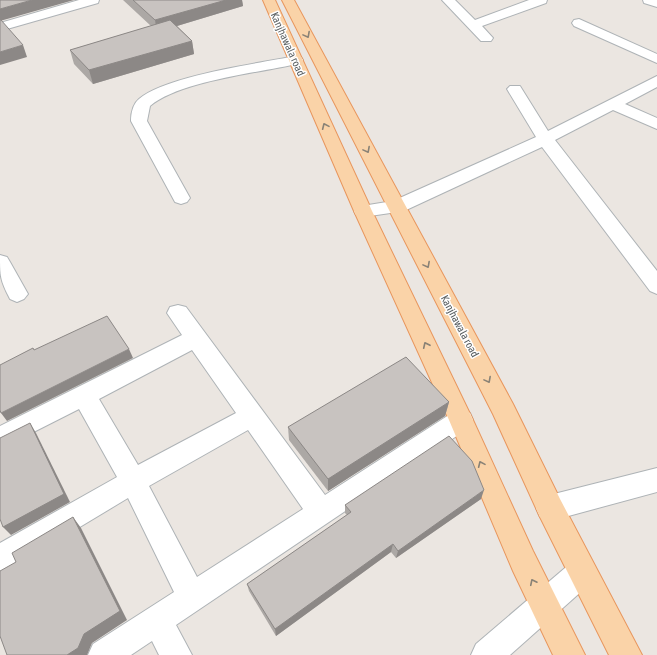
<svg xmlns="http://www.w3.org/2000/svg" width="657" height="655" viewBox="0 0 657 655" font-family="'Asap Condensed',sans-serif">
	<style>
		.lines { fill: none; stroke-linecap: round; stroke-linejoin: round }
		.minor-casing { stroke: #aeb3b6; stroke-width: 2 }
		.major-casing { stroke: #e8965d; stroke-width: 2 }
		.minor { fill: #fff; fill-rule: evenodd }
		.major { fill: #fad3a8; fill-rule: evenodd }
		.wall { fill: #aca8a5 }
		.shaded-wall { fill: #8c8886 }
		.building { fill: #c8c3c0; stroke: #8c8886 }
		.oneway { stroke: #898276 }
		.labels { text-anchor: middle; stroke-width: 3; stroke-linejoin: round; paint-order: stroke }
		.street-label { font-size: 11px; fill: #595f61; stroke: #fff }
	</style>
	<rect width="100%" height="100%" fill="#ebe6e1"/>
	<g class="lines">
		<defs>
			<g id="minor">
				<polygon points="79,0 99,0 98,3 0,31 0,23"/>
				<polygon points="442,0 455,0 475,20 529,0 547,0 546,3 482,26 493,38 491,41 481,41"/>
				<polygon points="643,0 657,0 657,7 644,3"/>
				<polygon points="579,19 657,54 657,63 574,26 572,23 574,20"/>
				<path d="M296,56L301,57L303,60L301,63C260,73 182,80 150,106L147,121L190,198L187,202L181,204L175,202L131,121C131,113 133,104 139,99C165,76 260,63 296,56Z"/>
				<polygon points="657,76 657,87 625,104 657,118 657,129 613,110 555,140 657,271 657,294 650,291 542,147 404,211 363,217 356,215 354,211 356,207 393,201 536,137 507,89 510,86 520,86 548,131"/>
				<path d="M0,255L7,257L10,262L28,294L24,299L17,302L10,299C0,280 0,276 0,255Z"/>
				<path d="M178,305L186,307L325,495L452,413L461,409L470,413L473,420L470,427L176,625L192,655H159L152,641L131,655H88L93,644L174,592L128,498L10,569L0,573V543L117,477L79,409L0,449V426L182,335L167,313L170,307ZM192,350L236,413L138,465L99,399ZM248,430L303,509L197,577L149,486Z"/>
				<polygon points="657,468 657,492 550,521 540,517 536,508 540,499 550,495"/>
				<polygon points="582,558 592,562 596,572 592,582 510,655 471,655 476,644 572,562"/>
			</g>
			<g id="major">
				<polygon points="263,0 275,0 372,211 473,420 533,551 585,655 553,655 513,571 449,420 354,211"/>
				<polygon points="282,0 294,0 513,404 560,499 642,655 609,655 540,517 493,414"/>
			</g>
		</defs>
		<use href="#minor" class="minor-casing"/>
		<use href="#major" class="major-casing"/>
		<use href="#minor" class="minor"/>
		<use href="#major" class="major"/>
	</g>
	<g class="wall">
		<polygon points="123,0 242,0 243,6 177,26 192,41 194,54 93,84 74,64 70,50 151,26"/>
		<polygon points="449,402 445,416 328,491 289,440 288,427"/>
		<polygon points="481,499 396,558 391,552 276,636 249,591 247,584 347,515 345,513 345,505"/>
	</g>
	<g class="shaded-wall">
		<polygon points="32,0 74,0 0,21 0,9"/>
		<polygon points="226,0 242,0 243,6 157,32 155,20"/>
		<polygon points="192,41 194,54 93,84 89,70"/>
		<polygon points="23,45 27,57 0,65 0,52"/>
		<polygon points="129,349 133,358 7,421 1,413"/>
		<polygon points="449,402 445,416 328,491 328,479"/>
		<polygon points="30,423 36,433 70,502 11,535 3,527"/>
		<polygon points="484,490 481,499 396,558 398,551"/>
		<polygon points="73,517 81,528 127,620 92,643 87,655 67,655 84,634"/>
		<polygon points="393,544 391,552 276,636 275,629"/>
	</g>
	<g class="building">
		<polygon points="0,0 32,0 0,9"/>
		<polygon points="133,0 226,0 155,20"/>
		<polygon points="0,20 1,20 23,45 0,52"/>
		<polygon points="170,20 192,41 89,70 70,50"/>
		<polygon points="107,316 129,349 1,413 0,410 0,365 33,348 34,350"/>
		<polygon points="406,357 449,402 328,479 288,427"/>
		<polygon points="30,423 64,494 3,527 0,519 0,438"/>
		<polygon points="449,436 472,461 484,490 398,551 393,544 275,629 247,584 351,512 345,505"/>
		<polygon points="73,517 120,611 84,634 78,648 67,655 7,655 0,636 0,571 16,562 12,553"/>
	</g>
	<defs><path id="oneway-chevron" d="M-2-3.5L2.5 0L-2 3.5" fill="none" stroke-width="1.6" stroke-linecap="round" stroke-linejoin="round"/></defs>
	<g class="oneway">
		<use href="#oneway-chevron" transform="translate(307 35) rotate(62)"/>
		<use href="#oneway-chevron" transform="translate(325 126) rotate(-114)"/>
		<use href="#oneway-chevron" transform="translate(367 150) rotate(62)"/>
		<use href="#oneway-chevron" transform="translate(427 265) rotate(62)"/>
		<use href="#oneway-chevron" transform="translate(426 345) rotate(-115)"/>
		<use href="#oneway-chevron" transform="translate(488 380) rotate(62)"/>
		<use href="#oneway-chevron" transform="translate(481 464) rotate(-114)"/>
		<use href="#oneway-chevron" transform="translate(533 582) rotate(-116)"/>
	</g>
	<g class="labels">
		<g class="street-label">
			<text transform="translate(288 44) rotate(66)" y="4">Kanjhawala road</text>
			<text transform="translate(460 326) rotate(62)" y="4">Kanjhawala road</text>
		</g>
	</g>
</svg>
